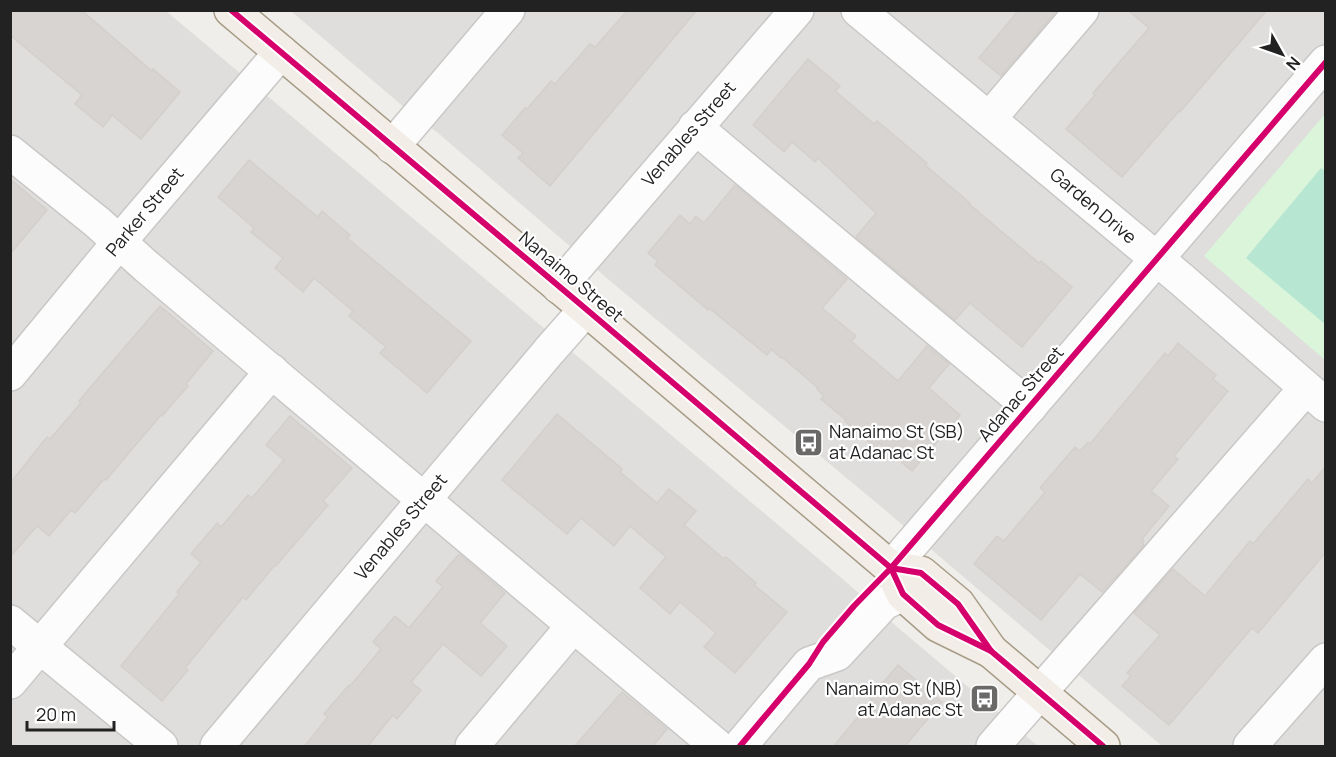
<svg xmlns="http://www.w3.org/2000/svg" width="1336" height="757" viewBox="0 0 1336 757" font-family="Manrope,sans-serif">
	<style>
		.residential { fill: #dfdedc }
		.park { fill: #daf5da }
		.pitch { fill: #b7e6d2 }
		.building { fill: #d7d4d2; stroke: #d3d0cc; stroke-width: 1.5 }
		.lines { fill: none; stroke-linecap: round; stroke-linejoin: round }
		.minor-casing { stroke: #c9c8c7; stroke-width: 36 }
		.major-casing { stroke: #a79c86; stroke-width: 36 }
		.minor { stroke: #fdfcfc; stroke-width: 33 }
		.major { stroke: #f3ede7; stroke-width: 33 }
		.cycleway-casing { stroke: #fff; stroke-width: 10 }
		.cycleway { stroke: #d6006c; stroke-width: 6 }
		.labels { text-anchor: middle; stroke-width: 4.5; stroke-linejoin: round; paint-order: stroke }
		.street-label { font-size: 18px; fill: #222; stroke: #fff }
		.poi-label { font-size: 18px; fill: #222; stroke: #fff; text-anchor: start }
	</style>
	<rect width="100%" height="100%" fill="#f0eeeb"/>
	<g class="residential">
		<polygon points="10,11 166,11 845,581 896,626 1038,746 11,746"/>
		<polygon points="291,11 1325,11 1325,746 1162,746 885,510 615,285 438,133 405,108"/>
	</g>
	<polygon class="park" points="1325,114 1325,360 1204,256"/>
	<polygon class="pitch" points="1321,168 1326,171 1325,324 1246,258"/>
	<g class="building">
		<polygon points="10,10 81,10 152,71 153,69 180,92 141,139 112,115 103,127 75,104 82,95 10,35"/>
		<polygon points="628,10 697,10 550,186 518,158 523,153 502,135 525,108 527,109 551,81 555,84 590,44 595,47"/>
		<polygon points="1019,10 1057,10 1001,76 979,58"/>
		<polygon points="1128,10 1267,10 1180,112 1179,111 1122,177 1066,129 1095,95 1093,93 1149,28"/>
		<polygon points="808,59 840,86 835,91 874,124 877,121 927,163 925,165 970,203 969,204 1039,263 1041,261 1072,287 1022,347 970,303 955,320 856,237 876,213 818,158 815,162 792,142 784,152 753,125"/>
		<polygon points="249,160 318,217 322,211 350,235 347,238 471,341 427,393 380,353 386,347 349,316 353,311 314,278 303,292 275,268 283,258 251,232 254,228 218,197"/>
		<polygon points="10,179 47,210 10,254"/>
		<polygon points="735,185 847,279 822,308 856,336 851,341 898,381 927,346 949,364 929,388 960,415 912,471 879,443 876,448 845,421 846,420 821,399 824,396 817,389 818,388 782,357 781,358 771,349 767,355 709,308 708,310 655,265 658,261 648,253 680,215 690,224 696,216 704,223"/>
		<polygon points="160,306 213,351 186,384 188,386 162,416 161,415 106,480 104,479 75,513 71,510 49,536 37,526 10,557 11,482 47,437 50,439 81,403 79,401 106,369"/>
		<polygon points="1178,343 1216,375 1213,379 1228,391 1174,456 1178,459 1151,491 1169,506 1142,539 1144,541 1142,543 1144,545 1102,592 1080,574 1041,620 974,564 997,536 1004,541 1045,492 1040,488 1075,447 1080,451 1088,442 1090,444 1165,353 1168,356"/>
		<polygon points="557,414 622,469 620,472 657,503 669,489 696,511 684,525 724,559 726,557 756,583 754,585 787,612 735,673 704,647 716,633 680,602 670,614 640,588 666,557 630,526 614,546 581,518 567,534 502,480"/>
		<polygon points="290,416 352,468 323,501 328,505 276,566 275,565 246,600 243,597 185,668 188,670 162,701 121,666 179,594 177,592 201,562 191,554 217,523 221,527 248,495 252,498 284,460 266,445"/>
		<polygon points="1326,466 1326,552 1258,633 1252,628 1169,725 1122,686 1131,676 1127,673 1160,635 1134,613 1173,569 1205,596 1250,541 1253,544 1308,479 1312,483"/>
		<polygon points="459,554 505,593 480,623 507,646 481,676 443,644 411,682 421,690 397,719 393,715 367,747 304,747 328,717 324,714 349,685 350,686 381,649 373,642 395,616 409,628 443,587 436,581"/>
		<polygon points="898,665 942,702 904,747 833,747 872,700 870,698"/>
		<polygon points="622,692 667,729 652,747 574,747"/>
	</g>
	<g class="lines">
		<defs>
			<g id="minor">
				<polyline points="858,10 1181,279 1326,405"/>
				<polyline points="989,119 1082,10"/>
				<polyline points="695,127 1030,407"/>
				<polyline points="392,147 508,10"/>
				<polyline points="10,152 97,222 147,267 717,746"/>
				<polyline points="559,287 797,10"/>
				<polyline points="10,374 119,242 281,52"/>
				<polyline points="891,568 1326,62"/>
				<polyline points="10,622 161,746"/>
				<polyline points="10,682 272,371"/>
				<polyline points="217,746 549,351 586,309"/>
				<polyline points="472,746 573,626"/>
				<polyline points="740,746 809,664 837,654 884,603 903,594"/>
				<polyline points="993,746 1306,388"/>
				<polyline points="1250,746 1326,660"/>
			</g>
			<g id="major">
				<polyline points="231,10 586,309 891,568 903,594 938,625 991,651"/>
				<polyline points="891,568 921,573 958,604 991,651 1103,746"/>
			</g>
		</defs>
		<use href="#minor" class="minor-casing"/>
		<use href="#major" class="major-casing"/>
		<use href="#minor" class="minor"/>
		<use href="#major" class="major"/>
		<defs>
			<g id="cycleway">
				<polyline points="231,10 586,309 891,568 903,594 938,625 991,651"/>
				<polyline points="891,568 921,573 958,604 991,651 1103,746"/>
				<polyline points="740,746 809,664 823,642 854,606 891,568 1326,62"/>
			</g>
		</defs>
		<use href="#cycleway" class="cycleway-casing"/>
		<use href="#cycleway" class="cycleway"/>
	</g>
	<defs>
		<symbol id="bus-square" viewBox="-11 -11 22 22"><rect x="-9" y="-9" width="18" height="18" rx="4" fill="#6a6968" stroke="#fff"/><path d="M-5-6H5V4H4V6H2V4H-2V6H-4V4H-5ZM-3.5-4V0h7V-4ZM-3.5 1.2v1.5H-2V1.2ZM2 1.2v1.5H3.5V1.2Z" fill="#fff"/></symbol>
	</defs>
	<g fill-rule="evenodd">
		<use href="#bus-square" x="792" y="426" width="33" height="33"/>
		<use href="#bus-square" x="968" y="682" width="33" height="33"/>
	</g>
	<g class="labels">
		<g class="street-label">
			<text transform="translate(689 134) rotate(-49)" y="6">Venables Street</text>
			<text transform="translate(1093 206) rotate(40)" y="6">Garden Drive</text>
			<text transform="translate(145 212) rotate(-50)" y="6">Parker Street</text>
			<text transform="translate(571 277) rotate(40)" y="6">Nanaimo Street</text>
			<text transform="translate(1021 394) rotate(-49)" y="6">Adanac Street</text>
			<text transform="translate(401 527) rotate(-50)" y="6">Venables Street</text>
		</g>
		<g class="poi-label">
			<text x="829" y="438">Nanaimo St (SB)<tspan x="829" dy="21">at Adanac St</tspan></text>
			<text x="963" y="695" text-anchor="end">Nanaimo St (NB)<tspan x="963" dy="21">at Adanac St</tspan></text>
		</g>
	</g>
	<rect width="1336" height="757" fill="none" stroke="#222222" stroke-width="24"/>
	<g transform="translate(1282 54) rotate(130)" stroke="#ffffff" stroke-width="4.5" paint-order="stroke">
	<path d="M0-4.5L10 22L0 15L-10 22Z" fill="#222222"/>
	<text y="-9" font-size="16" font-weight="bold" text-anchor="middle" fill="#222222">N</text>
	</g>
	<path d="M27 721v9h87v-9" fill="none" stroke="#222222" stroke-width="3"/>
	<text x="36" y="721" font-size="18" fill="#222222" stroke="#ffffff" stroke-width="4.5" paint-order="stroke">20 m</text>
</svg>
